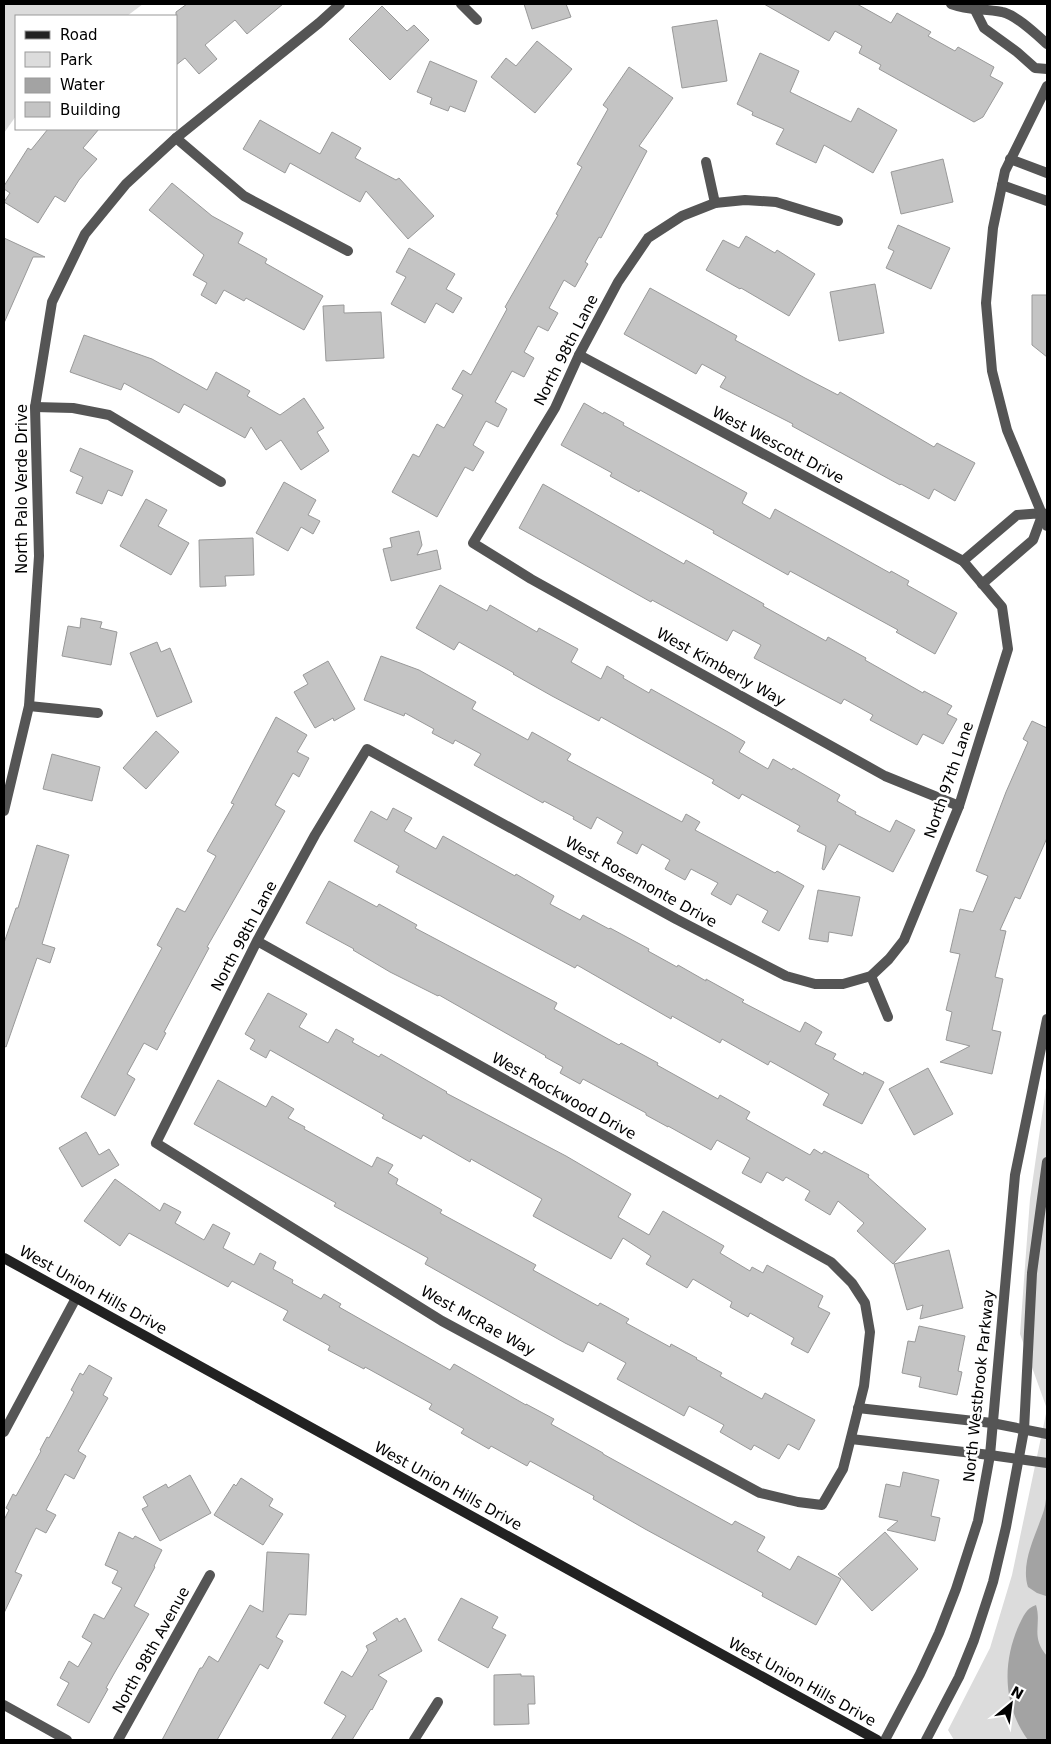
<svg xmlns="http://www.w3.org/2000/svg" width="1051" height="1744" viewBox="0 0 1051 1744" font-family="'DejaVu Sans',sans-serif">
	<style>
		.green { fill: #dcdcdc }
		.water { fill: #a3a3a3 }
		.building { fill: #c4c4c4; stroke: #999 }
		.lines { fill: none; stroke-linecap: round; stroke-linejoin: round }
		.minor { stroke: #555; stroke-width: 10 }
		.tertiary { stroke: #555; stroke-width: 10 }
		.secondary { stroke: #222; stroke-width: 10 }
		.labels { text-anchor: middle; stroke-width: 5; stroke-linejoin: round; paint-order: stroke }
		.street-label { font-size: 15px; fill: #000; stroke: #fff }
	</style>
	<rect width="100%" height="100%" fill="#fff"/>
	<g class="green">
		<polygon points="4,4 143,4 127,16 16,16 16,116 4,133"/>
		<polygon points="1047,1081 1047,1740 954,1740 948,1730 990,1648 1012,1575 1047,1409 1020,1334 1030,1199"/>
	</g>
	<g class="water">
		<path d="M1047,1490V1595L1046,1596L1037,1593L1028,1587C1020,1562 1037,1533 1044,1510C1046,1503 1046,1497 1047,1490Z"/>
		<path d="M1036,1605C1042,1625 1030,1636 1047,1656V1740H1028C1003,1706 1002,1663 1019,1625C1023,1617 1026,1608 1036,1605Z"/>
	</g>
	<g class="building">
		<polygon points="187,4 283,4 247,34 235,20 205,45 217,59 199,74 185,58 176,65 176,12"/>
		<polygon points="524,4 566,4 571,17 532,29"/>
		<polygon points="764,4 857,4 891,23 897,13 931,32 928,36 955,51 958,47 994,67 990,76 1003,83 983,117 974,122 879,69 881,65 859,53 862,46 835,31 829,41"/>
		<polygon points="382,6 407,31 414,25 429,40 390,80 349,39"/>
		<polygon points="717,20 727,81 682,88 672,27"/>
		<polygon points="537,41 572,69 535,113 491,77 506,58 516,66"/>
		<polygon points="760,53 799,71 790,92 851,122 858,108 897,130 873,173 824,145 816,163 776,144 784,129 752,115 753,112 737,104"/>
		<polygon points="430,61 477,81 465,112 450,106 448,111 430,104 432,98 417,92"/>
		<polygon points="629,67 673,98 639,146 647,151 601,238 599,237 585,262 588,264 575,287 564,280 549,308 558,313 548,331 538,326 524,352 534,358 524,377 512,371 495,402 507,409 498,427 486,421 473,445 484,452 473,471 465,467 437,517 392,492 413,454 419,457 437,424 444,428 463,395 452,389 463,370 471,375 507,309 505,307 558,215 556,214 582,167 577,164 608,109 603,105"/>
		<polygon points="260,120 320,154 332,132 361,148 355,158 396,180 399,178 434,216 408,239 366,191 360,202 290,163 285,173 243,149"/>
		<polygon points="48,129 99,129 83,148 97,159 79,180 65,202 55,196 38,223 4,202 10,193 4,189 4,186 28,148 31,150"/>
		<polygon points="943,159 953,202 901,214 891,172"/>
		<polygon points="172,183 212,216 243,233 238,243 267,259 265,263 323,296 304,330 246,298 244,301 224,290 216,304 201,295 207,283 193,275 204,255 149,210"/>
		<polygon points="898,225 950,248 931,289 886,268 894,251 888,248"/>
		<polygon points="746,236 775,253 777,250 815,274 789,316 741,288 740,289 706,270 723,240 739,248"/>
		<polygon points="4,238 45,257 33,257 4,323"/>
		<polygon points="409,248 455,274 446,289 462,298 453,313 436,303 425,323 391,304 406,277 396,272"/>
		<polygon points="875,284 884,333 839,341 830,292"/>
		<polygon points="650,288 737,336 735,340 805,378 838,395 840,392 934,447 937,443 975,463 955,501 934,489 929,499 901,484 900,485 792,426 793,424 720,387 726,377 702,364 696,374 624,334"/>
		<polygon points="1032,295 1047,295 1047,357 1032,345"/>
		<polygon points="344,305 344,313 381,312 384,358 326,361 323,306"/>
		<polygon points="84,335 152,359 207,390 216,372 250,391 247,396 280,415 304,398 324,428 317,432 329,451 301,470 281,440 266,450 251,427 245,438 184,404 179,413 124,383 121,390 70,372"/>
		<polygon points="584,403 603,414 604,412 624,423 623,425 747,493 742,503 770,519 775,509 890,573 891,571 909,581 907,585 957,613 935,654 896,632 898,630 790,571 788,575 713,533 714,531 640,490 639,492 610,476 612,473 561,445"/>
		<polygon points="80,448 133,471 122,496 108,490 102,504 76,493 83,477 70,471"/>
		<polygon points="284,482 316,500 308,515 320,521 313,534 301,527 288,551 256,533"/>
		<polygon points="543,484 684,564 686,560 764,604 763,606 826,641 828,637 866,658 865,660 923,693 924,691 952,706 947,714 957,719 943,744 923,734 917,745 870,720 873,715 844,699 841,704 754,658 761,645 733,630 727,641 652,600 651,602 519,528"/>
		<polygon points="146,499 167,510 158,526 189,543 171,575 120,546"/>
		<polygon points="419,531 422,545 417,555 437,550 441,569 391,581 383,549 392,547 390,538"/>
		<polygon points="253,538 254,575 225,576 226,586 200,587 199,540"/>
		<polygon points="440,585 487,611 490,605 537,632 539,628 578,649 571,662 601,679 607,666 624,676 623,678 649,693 651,689 728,732 745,742 739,752 768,769 773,759 792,770 793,768 840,795 837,801 856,812 855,814 890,832 896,820 915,830 893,872 839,844 824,870 822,869 826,846 797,831 800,826 742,794 739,799 712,783 714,780 601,717 599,721 552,696 513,674 514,673 459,642 454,650 416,628"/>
		<polygon points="81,618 102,622 100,628 117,632 111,665 62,656 68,626 80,628"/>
		<polygon points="157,642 161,652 170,648 192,702 157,717 130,653"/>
		<polygon points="381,656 419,670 476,702 472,709 528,740 532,732 571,754 567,760 682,822 686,814 700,822 695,830 775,873 777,871 804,886 779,931 762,922 768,911 737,894 731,905 711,894 718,883 691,869 685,880 665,869 670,860 642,844 637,854 617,843 623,832 597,817 591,829 573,819 574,817 544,801 543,803 474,765 481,754 455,740 453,744 432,733 434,729 405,713 404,716 364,700"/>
		<polygon points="328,661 355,709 334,721 333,718 315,728 294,692 308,684 303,675"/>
		<polygon points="276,717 307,735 297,752 309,758 299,777 293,773 275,805 285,811 207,947 209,948 164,1032 166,1033 157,1050 144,1043 127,1074 135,1079 115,1116 81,1097 162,948 157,945 177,908 185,912 216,856 207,851 234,804 231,803"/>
		<polygon points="1032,721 1047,728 1047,838 1020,899 1015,897 1000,930 1006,931 995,977 1003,979 992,1030 1001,1032 992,1074 940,1062 970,1046 946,1040 952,1012 946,1010 960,954 950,952 960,909 973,912 988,876 976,871 1006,792 1028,742 1023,739"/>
		<polygon points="156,731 179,752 146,789 123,768"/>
		<polygon points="52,754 100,767 92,801 43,789"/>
		<polygon points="393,808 412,818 404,831 436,849 443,836 515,876 516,874 554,896 550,904 580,920 583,915 609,929 610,928 649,949 648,951 677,967 678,965 706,981 706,979 744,1000 742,1002 800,1032 805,1022 822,1032 815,1044 836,1054 833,1059 863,1075 864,1072 884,1082 862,1124 823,1105 829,1094 770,1061 768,1065 722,1039 720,1043 672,1016 671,1019 577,965 575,968 396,872 399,866 354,841 371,811 387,820"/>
		<polygon points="37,845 69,855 42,944 55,948 50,963 37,958 6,1047 4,1046 4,943 16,908 18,908"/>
		<polygon points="329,881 377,907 379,904 417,925 415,928 557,1003 554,1009 619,1045 621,1043 658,1063 657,1065 718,1099 720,1095 750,1112 746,1119 810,1155 814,1149 822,1154 824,1151 869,1175 868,1177 926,1229 893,1264 857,1231 864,1223 838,1201 830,1215 805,1200 810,1191 786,1177 783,1181 767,1172 761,1183 742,1173 750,1158 717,1140 711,1150 668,1126 668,1127 646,1115 646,1113 583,1079 580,1084 560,1073 563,1067 545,1057 546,1056 439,995 438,996 390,972 353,950 354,949 306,923"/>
		<polygon points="818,890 860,897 852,936 829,932 828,942 809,939"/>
		<polygon points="268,993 307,1014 299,1027 328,1043 336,1029 354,1039 352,1042 379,1057 381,1054 447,1092 446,1093 566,1156 631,1194 618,1217 649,1235 663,1211 724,1246 720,1253 750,1271 752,1267 763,1273 767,1265 823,1296 818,1307 830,1313 808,1353 791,1344 794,1338 750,1313 748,1317 730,1307 732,1302 693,1279 687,1288 646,1264 651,1256 623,1238 611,1259 533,1216 542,1199 471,1159 470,1162 423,1135 421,1139 382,1118 384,1115 270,1050 266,1058 250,1049 255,1040 245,1034"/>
		<polygon points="928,1068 953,1114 914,1135 889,1089"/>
		<polygon points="218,1080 266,1107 272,1096 294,1109 288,1118 305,1127 304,1129 372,1167 377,1157 393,1165 388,1173 398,1179 396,1184 442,1210 440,1213 536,1265 533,1270 598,1306 600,1303 629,1319 626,1323 670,1347 671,1344 697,1358 696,1359 722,1373 720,1376 762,1399 765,1393 815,1420 799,1450 788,1444 779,1459 754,1445 751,1450 720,1432 724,1425 689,1406 684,1416 668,1407 617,1379 626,1363 588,1342 583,1352 565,1343 425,1264 428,1258 334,1206 336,1203 194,1124"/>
		<polygon points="86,1132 99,1155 109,1149 119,1165 82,1187 59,1148"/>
		<polygon points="115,1179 160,1211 164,1203 181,1212 175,1223 204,1240 213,1224 230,1233 223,1248 254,1265 260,1253 276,1262 273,1269 293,1280 292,1283 321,1299 324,1294 341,1304 339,1307 450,1370 454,1364 526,1405 526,1404 554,1419 551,1424 603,1453 603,1454 732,1525 735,1521 765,1537 757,1551 790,1570 798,1556 841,1579 816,1625 762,1596 763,1593 645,1529 593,1499 594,1496 530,1461 527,1466 491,1446 489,1449 461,1433 464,1429 429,1409 432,1404 365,1367 364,1369 328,1350 330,1346 283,1320 288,1311 232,1281 228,1287 129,1233 120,1246 84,1221"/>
		<polygon points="949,1250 963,1308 920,1319 923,1305 907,1310 894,1264"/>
		<polygon points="919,1326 965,1336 958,1371 962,1372 957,1395 919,1387 921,1377 902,1373 908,1341 915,1342"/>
		<polygon points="89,1365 112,1378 103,1395 108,1398 78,1451 86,1456 74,1479 65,1474 46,1510 56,1515 46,1533 36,1528 29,1542 15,1572 22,1575 4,1613 4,1520 9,1510 6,1508 13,1494 16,1496 41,1451 40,1450 47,1437 49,1438 66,1407 74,1392 71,1390 80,1373 83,1375"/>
		<polygon points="903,1472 939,1480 931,1516 940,1518 935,1541 887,1530 898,1521 879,1517 886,1484 900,1487"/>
		<polygon points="190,1475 211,1513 160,1541 142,1509 148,1506 143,1497 166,1484 168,1488"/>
		<polygon points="241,1478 273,1499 269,1506 283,1514 263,1545 214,1515 234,1484 236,1486"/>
		<polygon points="119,1532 133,1539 135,1536 162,1550 154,1566 155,1567 134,1606 149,1614 115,1672 106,1688 108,1689 89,1723 57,1705 69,1683 60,1678 69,1661 78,1667 92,1643 82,1637 94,1614 104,1619 122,1588 112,1583 118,1571 105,1565"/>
		<polygon points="885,1532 918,1569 872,1611 838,1574"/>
		<polygon points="267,1552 309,1554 306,1615 289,1614 276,1637 283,1641 268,1669 260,1664 217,1740 162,1740 200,1668 202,1668 209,1656 218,1662 250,1605 263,1612"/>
		<polygon points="461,1598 498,1617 492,1628 506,1635 488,1668 438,1640"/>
		<polygon points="397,1618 399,1622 405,1618 422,1651 378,1675 387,1681 372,1710 371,1709 352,1740 331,1740 346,1716 324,1703 342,1671 352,1677 368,1650 366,1646 377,1640 373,1633"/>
		<polygon points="521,1674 521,1676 534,1676 535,1704 528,1704 529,1724 494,1725 494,1675"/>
	</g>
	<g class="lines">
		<g class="minor">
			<polyline points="461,4 477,20"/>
			<path d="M951,4C970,11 983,8 1002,12C1015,14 1037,35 1047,44"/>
			<polyline points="975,10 984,28 1017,52 1035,68 1047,69"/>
			<polyline points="176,138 244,196 348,251"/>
			<polyline points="1010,159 1047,173"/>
			<polyline points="706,162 715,203"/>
			<polyline points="1002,185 1047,201"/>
			<polyline points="838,221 776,202 745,200 715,203 682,216 648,238 618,282 579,355 555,408 473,543 531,579 885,776 959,806"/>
			<polyline points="35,407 73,408 109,415 221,482"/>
			<polyline points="963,561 1017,515 1043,513 1033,540 982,584"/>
			<polyline points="29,706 98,713"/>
			<polyline points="4,811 29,706 39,556 35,407 52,302 85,234 126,184 176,138 319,23 340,4"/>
			<polyline points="257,941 831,1262 852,1283 865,1303 870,1332 864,1386 843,1469 822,1505 798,1502 760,1493 442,1321 156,1143 257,941 315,835 367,749 676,919 786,976 815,984 843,984 871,976 889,959 904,940 959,806 1008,649 1002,607 963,561 579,355"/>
			<polyline points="871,976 888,1017"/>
			<polyline points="858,1408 992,1423"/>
			<polyline points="4,1432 76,1298"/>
			<polyline points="851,1439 990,1455"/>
			<polyline points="4,1705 67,1740"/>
			<polyline points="118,1740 210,1575"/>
			<polyline points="414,1740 438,1702"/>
		</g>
		<g class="tertiary">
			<polyline points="1047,86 1005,171 993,228 986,303 992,371 1007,430 1047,526"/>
			<polyline points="992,1423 1047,1434"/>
			<polyline points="990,1455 1047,1463"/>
			<polyline points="885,1740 920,1674 939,1633 956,1589 978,1521 990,1455 1015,1175 1047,1019"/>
			<polyline points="926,1740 959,1677 974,1640 993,1582 1006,1527 1024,1430 1032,1273 1047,1162"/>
		</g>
		<polyline class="secondary" points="4,1258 877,1740"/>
	</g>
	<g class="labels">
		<g class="street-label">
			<text transform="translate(566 350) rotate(-63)" y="5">North 98th Lane</text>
			<text transform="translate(778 445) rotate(28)" y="5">West Wescott Drive</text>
			<text transform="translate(22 489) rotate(-90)" y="5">North Palo Verde Drive</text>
			<text transform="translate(721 667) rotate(29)" y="5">West Kimberly Way</text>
			<text transform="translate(949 780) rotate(-71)" y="5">North 97th Lane</text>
			<text transform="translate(641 882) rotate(29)" y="5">West Rosemonte Drive</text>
			<text transform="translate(244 936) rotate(-62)" y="5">North 98th Lane</text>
			<text transform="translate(564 1096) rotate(29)" y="5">West Rockwood Drive</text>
			<text transform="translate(93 1290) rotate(29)" y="5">West Union Hills Drive</text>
			<text transform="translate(478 1321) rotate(29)" y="5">West McRae Way</text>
			<text transform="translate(979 1386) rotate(-84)" y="5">North Westbrook Parkway</text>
			<text transform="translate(448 1486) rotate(29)" y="5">West Union Hills Drive</text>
			<text transform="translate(151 1650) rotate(-61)" y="5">North 98th Avenue</text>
			<text transform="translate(802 1682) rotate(29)" y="5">West Union Hills Drive</text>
		</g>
	</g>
	<rect width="1051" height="1744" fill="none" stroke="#000000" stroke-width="10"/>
	<rect x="15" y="15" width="162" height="115" fill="#ffffff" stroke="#999999"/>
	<rect x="25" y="31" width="25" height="8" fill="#222222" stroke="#999999"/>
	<text x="60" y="40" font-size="15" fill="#000000">Road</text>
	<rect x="25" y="52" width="25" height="15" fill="#dcdcdc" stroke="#999999"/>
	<text x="60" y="65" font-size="15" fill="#000000">Park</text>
	<rect x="25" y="78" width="25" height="15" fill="#a3a3a3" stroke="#999999"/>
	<text x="60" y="90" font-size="15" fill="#000000">Water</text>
	<rect x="25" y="102" width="25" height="15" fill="#c4c4c4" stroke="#999999"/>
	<text x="60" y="115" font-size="15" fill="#000000">Building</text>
	<g transform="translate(1011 1704) rotate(29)" stroke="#ffffff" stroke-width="4" paint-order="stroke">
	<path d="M0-4L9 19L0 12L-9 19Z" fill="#000000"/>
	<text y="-8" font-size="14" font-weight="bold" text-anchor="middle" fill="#000000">N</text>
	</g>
</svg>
